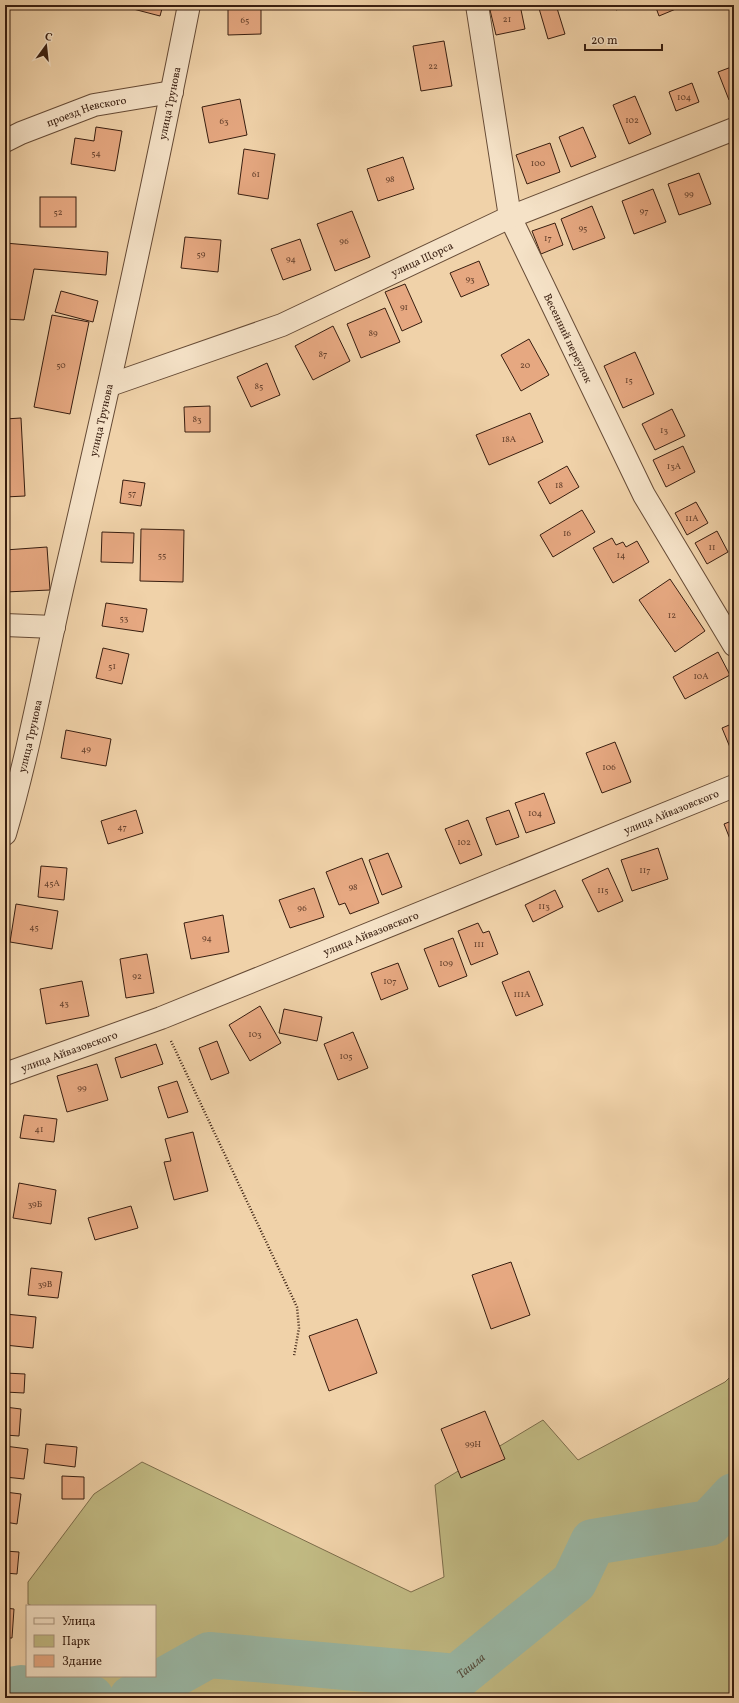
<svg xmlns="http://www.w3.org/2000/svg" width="739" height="1703" viewBox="0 0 739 1703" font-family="Vollkorn,serif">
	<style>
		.green { fill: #c1ba83; stroke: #7c6c4a }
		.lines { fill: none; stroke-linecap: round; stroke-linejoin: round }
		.river { stroke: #9ab8a6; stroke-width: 46 }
		.building { fill: #e6a881; stroke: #381e10 }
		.street-casing { stroke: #664b36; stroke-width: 24 }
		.path { stroke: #381e10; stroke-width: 2.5; stroke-dasharray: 1 2; stroke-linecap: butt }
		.street { stroke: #f5e2c7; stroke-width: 22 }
		.labels { text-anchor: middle; stroke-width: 3.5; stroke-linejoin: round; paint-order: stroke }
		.number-label { font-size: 9px; fill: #64402c }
		.street-label { font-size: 11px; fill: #381e10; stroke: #f5e2c7 }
		.water-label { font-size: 12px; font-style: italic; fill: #554c3d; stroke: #f5e2c7 }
	</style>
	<rect width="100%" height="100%" fill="#f0d2a9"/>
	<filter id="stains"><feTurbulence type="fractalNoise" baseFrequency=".005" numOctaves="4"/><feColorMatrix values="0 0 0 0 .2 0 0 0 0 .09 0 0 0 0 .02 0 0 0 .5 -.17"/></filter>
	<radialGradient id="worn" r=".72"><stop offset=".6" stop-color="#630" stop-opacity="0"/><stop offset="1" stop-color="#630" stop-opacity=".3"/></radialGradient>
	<polygon class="green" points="734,1373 734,1698 88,1698 99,1676 155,1676 155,1606 32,1606 28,1604 28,1582 94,1494 142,1462 411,1592 444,1577 435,1485 543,1420 578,1460 725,1382"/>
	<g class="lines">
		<g class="river">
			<polyline points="5,1691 21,1688 91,1698"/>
			<path id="s1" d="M132,1698L209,1655L457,1677L574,1582L593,1542L709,1523L734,1496"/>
		</g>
	</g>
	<g class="building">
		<polygon points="118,5 163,5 160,16"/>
		<polygon points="228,5 261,5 261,34 228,35"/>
		<polygon points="511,5 520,5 525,29 496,35 490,10"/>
		<polygon points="538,5 556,5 565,34 548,39"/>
		<polygon points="614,5 632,5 616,10"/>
		<polygon points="655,5 683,5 683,6 659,16"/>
		<polygon points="444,41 452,86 421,91 413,46"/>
		<polygon points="734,66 734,98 729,100 718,72"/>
		<polygon points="692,83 699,102 676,111 669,92"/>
		<polygon points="635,96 651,134 629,144 613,105"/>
		<polygon points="240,99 247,135 209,143 202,107"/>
		<polygon points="96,127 122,131 115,171 71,164 75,138 94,141"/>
		<polygon points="583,127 596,157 571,167 559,137"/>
		<polygon points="550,143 560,172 527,184 516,155"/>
		<polygon points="244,149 275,154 268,199 238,194"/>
		<polygon points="734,155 734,168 730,157"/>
		<polygon points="403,157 414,189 378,201 367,169"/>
		<polygon points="699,173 711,204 679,215 668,184"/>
		<polygon points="653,189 666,222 634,234 622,201"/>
		<rect x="40" y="197" width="36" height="30"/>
		<polygon points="592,206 605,238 573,250 561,219"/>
		<polygon points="352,211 370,257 335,271 317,224"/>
		<polygon points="555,223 563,245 541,254 532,231"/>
		<polygon points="185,237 221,240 218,272 181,268"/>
		<polygon points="300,239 311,270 283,280 271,249"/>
		<polygon points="5,243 108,252 106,275 34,269 24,320 5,319"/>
		<polygon points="479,261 489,285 461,297 450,273"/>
		<polygon points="405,284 422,322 402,331 385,292"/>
		<polygon points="61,291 98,301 93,322 55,312"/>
		<polygon points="385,308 400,342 361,358 347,324"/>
		<polygon points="52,315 89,322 70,414 34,407"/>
		<polygon points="333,326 350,361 313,380 295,346"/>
		<polygon points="529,339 549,375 521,391 501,355"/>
		<polygon points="635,352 654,394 623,408 604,366"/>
		<polygon points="267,363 280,395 251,407 237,377"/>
		<polygon points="210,406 210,432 185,432 184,407"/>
		<polygon points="672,409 685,436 655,450 642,424"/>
		<polygon points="530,413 543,442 489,465 476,435"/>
		<polygon points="21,418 25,496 5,497 5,419"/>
		<polygon points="683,446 695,472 666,487 653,460"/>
		<polygon points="567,466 579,487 550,504 538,482"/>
		<polygon points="123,480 145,483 141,506 120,503"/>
		<polygon points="696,502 708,523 687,535 675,513"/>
		<polygon points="582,510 595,532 553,557 540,535"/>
		<polygon points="141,529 184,530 183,582 140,581"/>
		<polygon points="717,531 728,552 707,564 695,543"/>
		<polygon points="102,532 134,533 133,563 101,562"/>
		<polygon points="612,538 616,545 623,542 626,547 637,541 649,562 613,583 593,548"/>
		<polygon points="47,547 50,590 5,592 5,550"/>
		<polygon points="670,579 705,631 675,652 639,600"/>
		<polygon points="106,603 147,609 143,632 102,626"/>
		<polygon points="103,648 129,654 122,684 96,678"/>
		<polygon points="718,652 730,675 685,699 673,677"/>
		<polygon points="734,723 734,757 722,728"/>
		<polygon points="66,730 111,739 106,766 61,758"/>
		<polygon points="615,742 631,782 602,793 586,753"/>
		<polygon points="544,793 555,823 526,833 515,803"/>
		<polygon points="136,810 143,833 108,844 101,821"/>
		<polygon points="509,810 519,837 496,845 486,818"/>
		<polygon points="468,820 482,855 460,864 445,829"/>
		<polygon points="734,820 734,849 724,824"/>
		<polygon points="658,848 668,879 632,891 621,860"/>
		<polygon points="388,853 402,887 382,895 369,860"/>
		<polygon points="362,858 379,903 350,914 345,903 339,905 326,872"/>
		<polygon points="41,866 67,868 64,900 38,897"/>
		<polygon points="608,868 623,901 598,912 582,880"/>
		<polygon points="314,888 324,917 290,928 279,900"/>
		<polygon points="555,890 563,907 533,922 525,905"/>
		<polygon points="16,904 58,911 52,949 10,942"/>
		<polygon points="223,915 229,952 191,959 184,923"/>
		<polygon points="478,923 483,933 489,931 498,954 471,965 458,931"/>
		<polygon points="453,938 467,976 439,987 424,949"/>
		<polygon points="147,954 154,993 126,998 120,959"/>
		<polygon points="398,963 408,989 381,1000 371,973"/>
		<polygon points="529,971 543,1005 516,1016 502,982"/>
		<polygon points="82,981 89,1016 46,1024 40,989"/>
		<polygon points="260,1006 281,1043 250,1061 229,1025"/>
		<polygon points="284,1009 322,1017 317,1041 279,1033"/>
		<polygon points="353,1032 368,1068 338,1080 324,1044"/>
		<polygon points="217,1041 229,1073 211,1080 199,1048"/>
		<polygon points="156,1044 163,1064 121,1078 115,1058"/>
		<polygon points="97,1064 108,1100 67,1112 57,1076"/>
		<polygon points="177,1081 188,1112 168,1118 158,1087"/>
		<polygon points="24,1115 57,1119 54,1142 20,1138"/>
		<polygon points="193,1132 208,1191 174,1200 164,1162 171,1161 165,1139"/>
		<polygon points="19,1183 56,1190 51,1224 13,1218"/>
		<polygon points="131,1206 138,1228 95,1240 88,1218"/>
		<polygon points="511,1262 530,1315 491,1329 472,1275"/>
		<polygon points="31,1268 62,1272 58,1298 28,1295"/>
		<polygon points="5,1314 36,1317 33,1348 5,1345"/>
		<polygon points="357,1319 377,1373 329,1391 309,1336"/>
		<polygon points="5,1373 25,1374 24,1393 5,1392"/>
		<polygon points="5,1407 21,1409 19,1436 5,1435"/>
		<polygon points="485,1411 505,1459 461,1478 441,1429"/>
		<polygon points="46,1444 77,1447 75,1467 44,1463"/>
		<polygon points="5,1446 28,1449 24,1479 5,1477"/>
		<polygon points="62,1476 84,1477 84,1499 62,1499"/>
		<polygon points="5,1492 21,1494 17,1524 5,1522"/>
		<polygon points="5,1551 19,1552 17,1574 5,1573"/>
		<polygon points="5,1608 14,1609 12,1638 5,1638"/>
	</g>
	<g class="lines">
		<defs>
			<g id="street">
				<path id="s2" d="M477,5L510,217L644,495L734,645"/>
				<path id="s3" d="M5,141L21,133L94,105L172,92"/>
				<path id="s4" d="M110,385L282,325L510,217L734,129"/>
				<polyline points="5,625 54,627"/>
				<path id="s5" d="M5,834C29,752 44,668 63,585C108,392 151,199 189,5"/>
				<path id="s6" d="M5,1074L161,1018L734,786"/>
			</g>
		</defs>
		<use href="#street" class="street-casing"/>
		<polyline class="path" points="171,1041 297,1307 299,1328 294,1356"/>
		<use href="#street" class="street"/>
	</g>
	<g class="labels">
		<g class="number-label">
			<text x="507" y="22">21</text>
			<text x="245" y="23">65</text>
			<text x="433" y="69">22</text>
			<text x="684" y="100">104</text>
			<text x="632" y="123">102</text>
			<text x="224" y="124">63</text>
			<text x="96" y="156">54</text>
			<text x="538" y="166">100</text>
			<text x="256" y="177">61</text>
			<text x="390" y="182">98</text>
			<text x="689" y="197">99</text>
			<text x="644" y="214">97</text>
			<text x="58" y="215">52</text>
			<text x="583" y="231">95</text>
			<text x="548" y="241">17</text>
			<text x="344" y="244">96</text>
			<text x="201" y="257">59</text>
			<text x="291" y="262">94</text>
			<text x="470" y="282">93</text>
			<text x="404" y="310">91</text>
			<text x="373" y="336">89</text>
			<text x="323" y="357">87</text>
			<text x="61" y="368">50</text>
			<text x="525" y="368">20</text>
			<text x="629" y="383">15</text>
			<text x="259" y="389">85</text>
			<text x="197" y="422">83</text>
			<text x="664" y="433">13</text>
			<text x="509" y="442">18А</text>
			<text x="674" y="469">13А</text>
			<text x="559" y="488">18</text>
			<text x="132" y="496">57</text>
			<text x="692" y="521">11А</text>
			<text x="567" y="536">16</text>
			<text x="712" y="550">11</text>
			<text x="162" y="558">55</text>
			<text x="621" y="558">14</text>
			<text x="672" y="618">12</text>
			<text x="124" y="621">53</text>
			<text x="112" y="669">51</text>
			<text x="701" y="679">10А</text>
			<text x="86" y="752">49</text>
			<text x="609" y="770">106</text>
			<text x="535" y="816">104</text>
			<text x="122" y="830">47</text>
			<text x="464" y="845">102</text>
			<text x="645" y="873">117</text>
			<text x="52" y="886">45А</text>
			<text x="353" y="890">98</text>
			<text x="603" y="893">115</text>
			<text x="544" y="909">113</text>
			<text x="302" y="911">96</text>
			<text x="34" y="930">45</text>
			<text x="207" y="941">94</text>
			<text x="479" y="947">111</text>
			<text x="446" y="966">109</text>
			<text x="137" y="979">92</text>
			<text x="390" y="984">107</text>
			<text x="522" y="997">111А</text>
			<text x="64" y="1006">43</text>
			<text x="255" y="1037">103</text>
			<text x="346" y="1059">105</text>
			<text x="82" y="1091">99</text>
			<text x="39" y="1132">41</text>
			<text x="35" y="1207">39Б</text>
			<text x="45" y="1287">39В</text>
			<text x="473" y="1447">99Н</text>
		</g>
		<g class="street-label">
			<text dy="4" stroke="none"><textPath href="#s5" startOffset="749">улица Трунова</textPath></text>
			<text dy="4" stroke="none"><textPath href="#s3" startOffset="87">проезд Невского</textPath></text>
			<text dy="4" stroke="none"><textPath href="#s4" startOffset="337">улица Щорса</textPath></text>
			<text dy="4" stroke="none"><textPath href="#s2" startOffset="349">Весенний переулок</textPath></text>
			<text dy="4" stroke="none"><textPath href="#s5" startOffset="425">улица Трунова</textPath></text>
			<text dy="4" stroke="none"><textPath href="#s5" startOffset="101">улица Трунова</textPath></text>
			<text dy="4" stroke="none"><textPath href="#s6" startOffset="716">улица Айвазовского</textPath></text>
			<text dy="4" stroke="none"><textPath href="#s6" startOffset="392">улица Айвазовского</textPath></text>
			<text dy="4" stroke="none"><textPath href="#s6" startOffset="68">улица Айвазовского</textPath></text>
		</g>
		<g class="water-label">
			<text dy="4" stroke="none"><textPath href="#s1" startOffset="355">Ташла</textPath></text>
		</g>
	</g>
	<rect width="739" height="1703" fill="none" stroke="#f0d2a9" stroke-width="20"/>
	<rect x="6" y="6" width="727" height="1691" fill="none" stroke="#381e10" stroke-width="2"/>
	<rect x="10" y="10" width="719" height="1683" fill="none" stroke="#381e10"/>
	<rect x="26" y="1605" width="130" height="72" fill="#f5e2c7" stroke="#a9947e"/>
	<rect x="34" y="1618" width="20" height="6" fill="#f5e2c7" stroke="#a9947e"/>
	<text x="62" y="1625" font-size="12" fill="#381e10">Улица</text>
	<rect x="34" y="1635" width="20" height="12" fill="#c1ba83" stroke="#a9947e"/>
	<text x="62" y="1645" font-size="12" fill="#381e10">Парк</text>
	<rect x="34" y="1655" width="20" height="12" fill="#e6a881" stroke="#a9947e"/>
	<text x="62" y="1665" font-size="12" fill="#381e10">Здание</text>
	<g transform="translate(46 46) rotate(15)" stroke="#f5e2c7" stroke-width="3" paint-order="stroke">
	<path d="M0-3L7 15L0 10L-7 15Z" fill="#381e10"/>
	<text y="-6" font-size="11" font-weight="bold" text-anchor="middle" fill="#381e10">С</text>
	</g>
	<path d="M585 44v6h77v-6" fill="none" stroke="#381e10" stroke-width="2"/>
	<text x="591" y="44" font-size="12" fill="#381e10" stroke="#f5e2c7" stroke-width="3" paint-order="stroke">20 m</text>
	<rect width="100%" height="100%" filter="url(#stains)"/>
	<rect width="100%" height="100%" fill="url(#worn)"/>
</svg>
